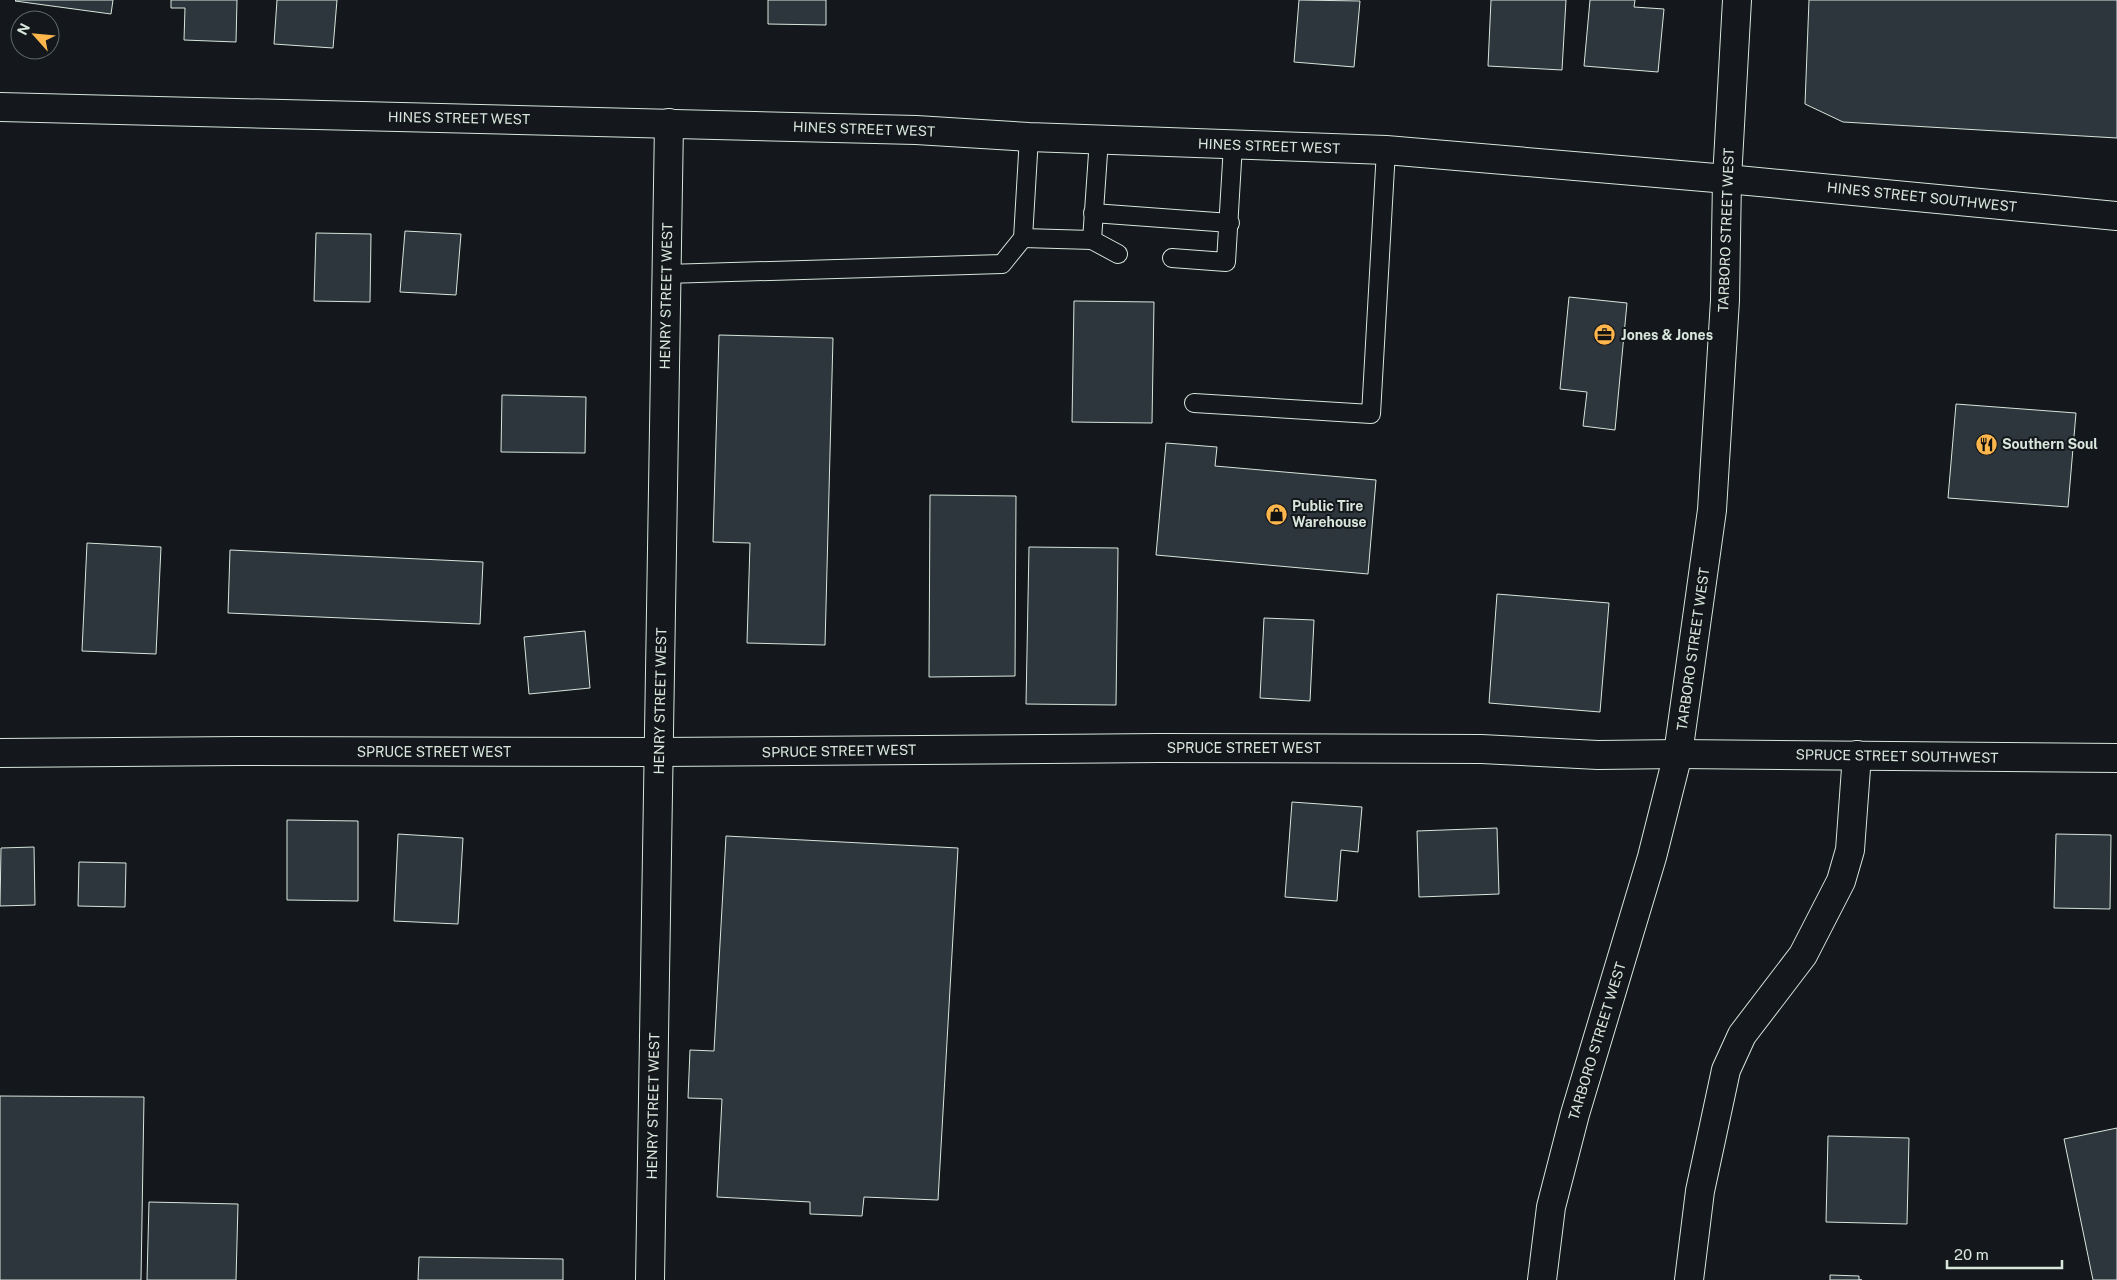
<svg xmlns="http://www.w3.org/2000/svg" width="2117" height="1280" viewBox="0 0 2117 1280" font-family="'Public Sans',sans-serif">
	<style>
		.building { fill: #2c363c; stroke: #d8e6dc }
		.lines { fill: none; stroke-linecap: round; stroke-linejoin: round }
		.service-casing { stroke: #d8e6dc; stroke-width: 20 }
		.minor-casing { stroke: #d8e6dc; stroke-width: 30 }
		.secondary-casing { stroke: #d8e6dc; stroke-width: 30 }
		.primary-casing { stroke: #d8e6dc; stroke-width: 30 }
		.service { stroke: #14181c; stroke-width: 18 }
		.minor { stroke: #14181c; stroke-width: 28 }
		.secondary { stroke: #14181c; stroke-width: 28 }
		.primary { stroke: #14181c; stroke-width: 28 }
		.labels { text-anchor: middle; stroke-width: 4; stroke-linejoin: round; paint-order: stroke }
		.street-label { font-size: 14px; fill: #d8e6dc; stroke: #14181c }
		.poi-label { font-size: 14px; font-weight: bold; fill: #d8e6dc; stroke: #14181c; text-anchor: start }
	</style>
	<rect width="100%" height="100%" fill="#14181c"/>
	<g class="building">
		<polygon points="16,0 113,0 111,14 15,1"/>
		<polygon points="171,0 237,0 236,42 184,40 185,8 171,8"/>
		<polygon points="277,0 337,0 333,48 274,44"/>
		<polygon points="768,0 826,0 826,25 768,24"/>
		<polygon points="1299,0 1360,1 1354,67 1294,62"/>
		<polygon points="1491,0 1566,0 1562,70 1488,66"/>
		<polygon points="1590,0 1635,0 1634,7 1664,9 1658,72 1584,66"/>
		<polygon points="1809,0 2117,0 2117,138 1843,122 1805,104"/>
		<polygon points="405,231 461,234 456,295 400,292"/>
		<polygon points="316,233 371,234 370,302 314,301"/>
		<polygon points="1569,297 1627,303 1615,430 1583,426 1587,392 1560,389"/>
		<polygon points="1074,301 1154,302 1152,423 1072,422"/>
		<polygon points="719,335 833,338 825,645 747,643 750,543 713,542"/>
		<polygon points="502,395 586,397 585,453 501,452"/>
		<polygon points="1956,404 2076,413 2068,507 1948,498"/>
		<polygon points="1166,443 1217,447 1215,466 1376,480 1368,574 1156,555"/>
		<polygon points="930,495 1016,496 1015,676 929,677"/>
		<polygon points="87,543 161,547 156,654 82,651"/>
		<polygon points="1029,547 1118,548 1116,705 1026,704"/>
		<polygon points="230,550 483,562 480,624 228,613"/>
		<polygon points="1497,594 1609,603 1600,712 1489,703"/>
		<polygon points="1264,618 1314,620 1310,701 1260,698"/>
		<polygon points="585,631 590,688 529,694 524,637"/>
		<polygon points="1292,802 1362,807 1358,852 1341,850 1337,901 1285,897"/>
		<polygon points="287,820 358,821 358,901 287,900"/>
		<polygon points="1497,828 1499,894 1419,897 1417,831"/>
		<polygon points="398,834 463,838 458,924 394,921"/>
		<polygon points="2056,834 2111,835 2110,909 2054,908"/>
		<polygon points="726,836 958,848 938,1200 864,1197 862,1216 810,1214 810,1202 717,1197 722,1099 688,1098 690,1050 714,1051"/>
		<polygon points="34,847 35,905 0,906 1,848"/>
		<polygon points="79,862 126,863 125,907 78,906"/>
		<polygon points="0,1096 144,1097 141,1280 0,1280"/>
		<polygon points="2117,1128 2117,1280 2093,1280 2064,1139"/>
		<polygon points="1828,1136 1909,1138 1907,1224 1826,1222"/>
		<polygon points="149,1202 238,1204 236,1280 147,1280"/>
		<polygon points="419,1257 563,1259 563,1280 418,1280"/>
		<polygon points="1830,1275 1859,1276 1859,1280 1862,1280 1830,1280"/>
	</g>
	<g class="lines">
		<defs>
			<g id="service">
				<polyline points="1093,213 1230,223"/>
				<polyline points="1023,238 1092,240 1099,139"/>
				<polyline points="1092,240 1118,254"/>
				<polyline points="1172,258 1226,262 1233,145"/>
				<polyline points="666,274 1002,264 1023,238 1029,137"/>
				<polyline points="1194,403 1371,414 1386,150"/>
			</g>
			<g id="minor">
				<polyline points="0,753 238,751 659,752 1159,748 1481,749 1598,755 1678,754 2117,758"/>
				<polyline points="650,1280 669,123"/>
				<polyline points="1689,1280 1700,1191 1726,1070 1742,1035 1803,955 1841,881 1850,850 1857,755"/>
			</g>
			<polyline id="secondary" points="1542,1280 1551,1207 1575,1114 1652,857 1678,754 1712,510 1725,300 1727,179 1737,0"/>
			<polyline id="primary" points="0,107 916,130 1029,137 1386,150 1727,179 2117,216"/>
		</defs>
		<use href="#service" class="service-casing"/>
		<use href="#minor" class="minor-casing"/>
		<use href="#secondary" class="secondary-casing"/>
		<use href="#primary" class="primary-casing"/>
		<use href="#service" class="service"/>
		<use href="#minor" class="minor"/>
		<use href="#secondary" class="secondary"/>
		<use href="#primary" class="primary"/>
	</g>
	<defs>
		<symbol id="office-disc" viewBox="-11 -11 22 22"><circle r="9.5" fill="#ffb74d" stroke="#14181c"/><path d="M-6-3h4V-5.5h4V-3h4V5H-6ZM-1-4.5V-3h2v-1.5ZM-6 0V1H6V0Z" fill="#111"/></symbol>
		<symbol id="restaurant-disc" viewBox="-11 -11 22 22"><circle r="9.5" fill="#ffb74d" stroke="#14181c"/><path d="M-5-6h1v4h1v-4h1v4h1v-4h1v5L-1.5 .5V6h-2V.5L-5-1ZM5-6V6H3V1.5H1.5Q1.5-4 5-6Z" fill="#111"/></symbol>
		<symbol id="shop-disc" viewBox="-11 -11 22 22"><circle r="9.5" fill="#ffb74d" stroke="#14181c"/><path d="M-5-2.5h2.3a2.7 3.5 0 0 1 5.4 0H5L5.5 6h-11ZM-1.5-2.5h3a1.5 2.3 0 0 0-3 0Z" fill="#111"/></symbol>
	</defs>
	<g fill-rule="evenodd">
		<use href="#office-disc" x="1592" y="322" width="25" height="25"/>
		<use href="#restaurant-disc" x="1974" y="432" width="25" height="25"/>
		<use href="#shop-disc" x="1264" y="502" width="25" height="25"/>
	</g>
	<g class="labels">
		<g class="street-label">
			<text transform="translate(459 118) rotate(1)" y="5">HINES STREET WEST</text>
			<text transform="translate(864 129) rotate(2)" y="5">HINES STREET WEST</text>
			<text transform="translate(1269 146) rotate(2)" y="5">HINES STREET WEST</text>
			<text transform="translate(1922 197) rotate(6)" y="5">HINES STREET SOUTHWEST</text>
			<text transform="translate(1726 230) rotate(-88)" y="5">TARBORO STREET WEST</text>
			<text transform="translate(666 296) rotate(-89)" y="5">HENRY STREET WEST</text>
			<text transform="translate(1693 649) rotate(-82)" y="5">TARBORO STREET WEST</text>
			<text transform="translate(660 701) rotate(-89)" y="5">HENRY STREET WEST</text>
			<text x="1244" y="753">SPRUCE STREET WEST</text>
			<text transform="translate(839 751) rotate(-1)" y="5">SPRUCE STREET WEST</text>
			<text x="434" y="757">SPRUCE STREET WEST</text>
			<text transform="translate(1897 756) rotate(1)" y="5">SPRUCE STREET SOUTHWEST</text>
			<text transform="translate(1597 1041) rotate(-73)" y="5">TARBORO STREET WEST</text>
			<text transform="translate(653 1106) rotate(-89)" y="5">HENRY STREET WEST</text>
		</g>
		<g class="poi-label">
			<text x="1621" y="340">Jones &amp; Jones</text>
			<text x="2002" y="449">Southern Soul</text>
			<text x="1292" y="511">Public Tire<tspan x="1292" dy="16">Warehouse</tspan></text>
		</g>
	</g>
	<g transform="translate(35 35) rotate(297)"><circle r="24" fill="#14181c" stroke="#626a69"/>
	<path d="M0-4L9 19L0 12L-9 19Z" fill="#ffb74d"/>
	<text y="-8" font-size="14" font-weight="bold" text-anchor="middle" fill="#d8e6dc">N</text>
	</g>
	<path d="M1947 1260v8h115v-8" fill="none" stroke="#d8e6dc" stroke-width="2.5"/>
	<text x="1954" y="1260" font-size="15" fill="#d8e6dc" stroke="#14181c" stroke-width="4" paint-order="stroke">20 m</text>
</svg>
